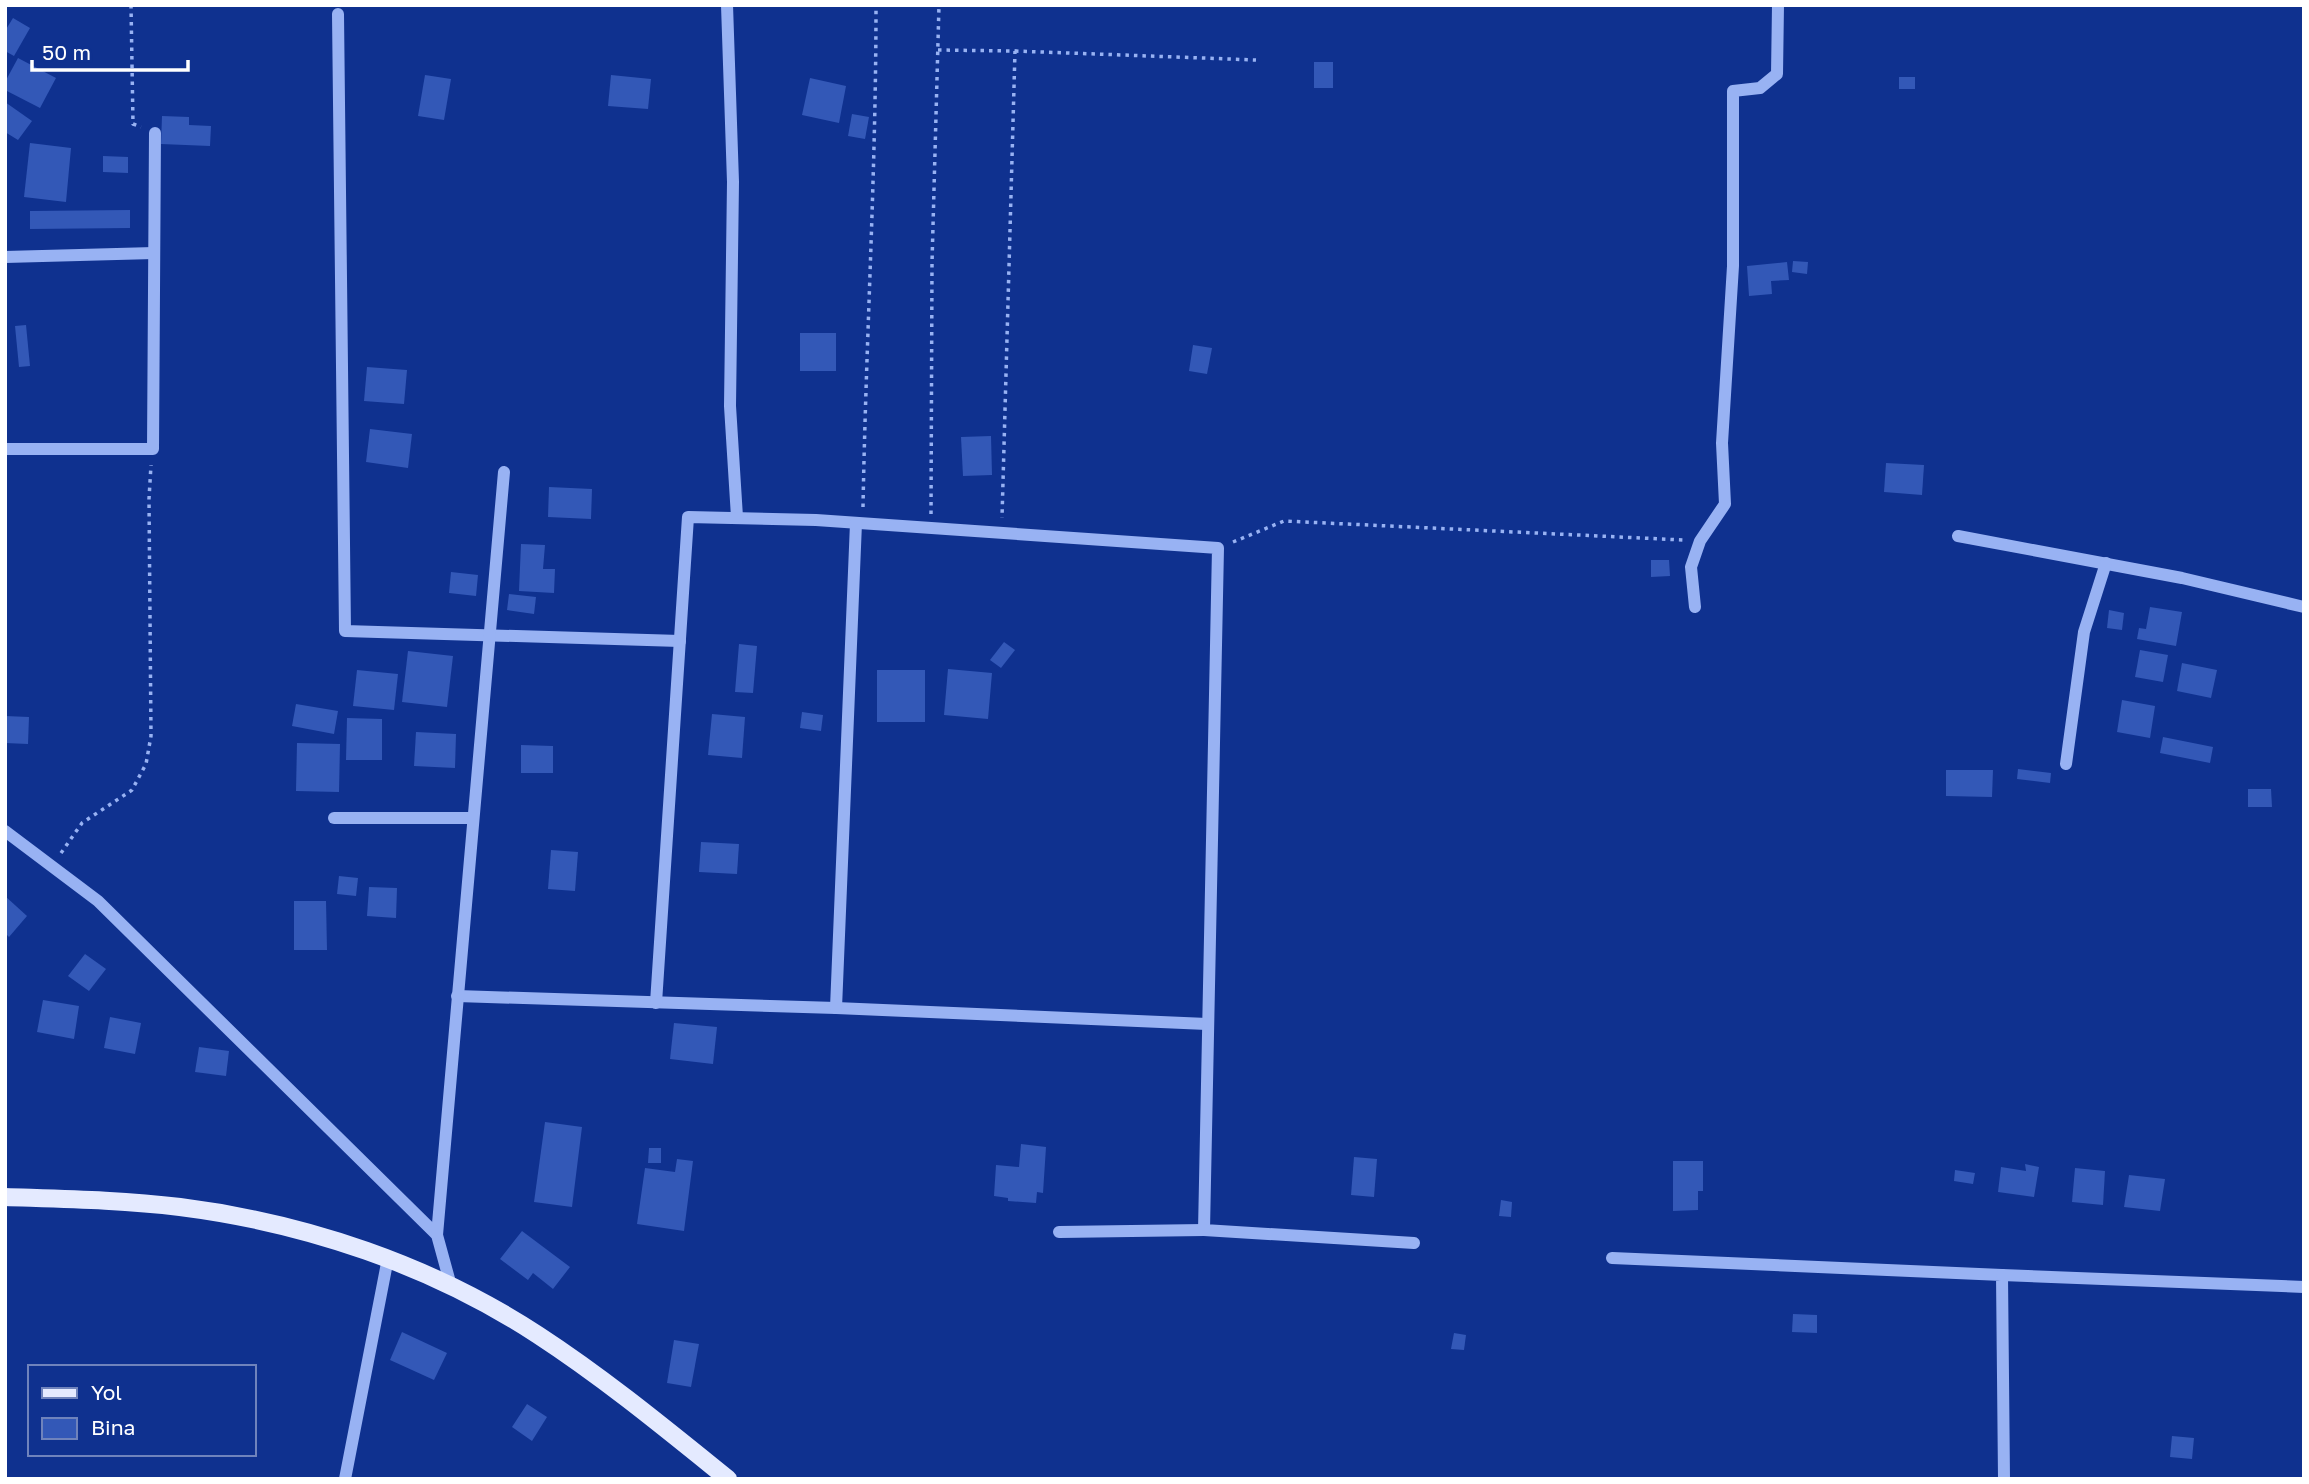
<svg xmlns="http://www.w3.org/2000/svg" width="2309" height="1484" viewBox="0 0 2309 1484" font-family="'Golos Text',sans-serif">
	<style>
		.building { fill: #3358b7 }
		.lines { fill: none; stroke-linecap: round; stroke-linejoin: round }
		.path { stroke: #98b2f3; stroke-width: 3.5; stroke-dasharray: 3.5 5; stroke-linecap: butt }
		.minor { stroke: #98b2f3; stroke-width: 12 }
		.major { stroke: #e4eaff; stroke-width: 18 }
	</style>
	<rect width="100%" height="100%" fill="#0f318f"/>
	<g class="building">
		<polygon points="13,18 30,28 14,56 5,51 5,31"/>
		<polygon points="18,58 56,78 40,108 5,90 5,82"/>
		<rect x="1314" y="62" width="19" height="26"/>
		<polygon points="425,75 451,79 444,120 418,116"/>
		<polygon points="611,75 651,79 648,109 608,106"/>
		<rect x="1899" y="77" width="16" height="12"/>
		<polygon points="810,78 846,86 839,123 802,115"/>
		<polygon points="5,102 32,121 18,140 5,132"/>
		<polygon points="852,114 869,117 865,139 848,136"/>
		<polygon points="162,116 189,117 189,125 211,126 210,146 161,144"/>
		<polygon points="30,143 71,148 66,202 24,197"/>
		<polygon points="103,156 128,157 128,173 103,172"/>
		<polygon points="130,210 130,228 30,229 30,211"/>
		<polygon points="1793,261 1808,262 1807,274 1792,272"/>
		<polygon points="1787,262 1789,280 1771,281 1772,294 1749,296 1747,266"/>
		<polygon points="26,325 30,366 19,367 15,326"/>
		<rect x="800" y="333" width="36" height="38"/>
		<polygon points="1193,345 1212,348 1207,374 1189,371"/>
		<polygon points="367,367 407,370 404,404 364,401"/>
		<polygon points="370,429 412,434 408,468 366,462"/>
		<polygon points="991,436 992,475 963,476 961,437"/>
		<polygon points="1886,463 1924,465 1922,495 1884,492"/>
		<polygon points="549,487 592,489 591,519 548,517"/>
		<polygon points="521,544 545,545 543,569 555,569 554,593 519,591"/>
		<polygon points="1651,560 1669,560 1670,576 1651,577"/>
		<polygon points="451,572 478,575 476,596 449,593"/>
		<polygon points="509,594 536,597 534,614 507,610"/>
		<polygon points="2150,607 2182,612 2176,646 2137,639 2139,628 2146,629"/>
		<polygon points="2109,610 2124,613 2122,630 2107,628"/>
		<polygon points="1004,642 1015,650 1001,668 990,660"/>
		<polygon points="739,644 757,646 753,693 735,692"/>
		<polygon points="2140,650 2168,655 2163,682 2135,677"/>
		<polygon points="408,651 453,656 447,707 402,702"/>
		<polygon points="2182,663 2217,670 2211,698 2177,691"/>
		<polygon points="948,669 992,673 988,719 944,715"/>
		<polygon points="357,670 398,674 394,710 353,706"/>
		<rect x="877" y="670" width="48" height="52"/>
		<polygon points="2122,700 2155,706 2150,738 2117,732"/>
		<polygon points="296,704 338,711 334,734 292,726"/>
		<polygon points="802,712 823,715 821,731 800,728"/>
		<polygon points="712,714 745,717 742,758 708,755"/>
		<polygon points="5,716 29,717 28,744 5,743"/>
		<polygon points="347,718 382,719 382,760 346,760"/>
		<polygon points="416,732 456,734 455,768 414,766"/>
		<polygon points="2163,737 2213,747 2210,763 2160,753"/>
		<polygon points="297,743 340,744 339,792 296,791"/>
		<polygon points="521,745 553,746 553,773 521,773"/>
		<polygon points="2018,769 2051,773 2050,783 2017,779"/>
		<polygon points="1946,770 1993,770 1992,797 1946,796"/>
		<polygon points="2248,789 2271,789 2272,807 2248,807"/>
		<polygon points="701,842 739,844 737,874 699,872"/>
		<polygon points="551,850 578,852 575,891 548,889"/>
		<polygon points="339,876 358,878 356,896 337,894"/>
		<polygon points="369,887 397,888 396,918 367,916"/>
		<polygon points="5,896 27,916 9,937 5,933"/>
		<polygon points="294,901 326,901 327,950 294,950"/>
		<polygon points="85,954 106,969 89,991 68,976"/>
		<polygon points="43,1000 79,1006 74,1039 37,1032"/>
		<polygon points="110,1017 141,1023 135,1054 104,1048"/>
		<polygon points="674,1023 717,1027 713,1064 670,1059"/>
		<polygon points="199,1047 229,1051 226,1076 195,1072"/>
		<polygon points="545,1122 582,1127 572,1207 534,1202"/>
		<polygon points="1021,1144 1046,1147 1043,1193 1037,1192 1036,1203 1008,1201 1008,1198 994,1196 996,1165 1019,1167"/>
		<polygon points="649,1148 661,1148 661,1163 648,1163"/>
		<polygon points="1354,1157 1377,1159 1374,1197 1351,1195"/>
		<polygon points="677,1159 693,1161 684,1231 637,1224 645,1168 675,1172"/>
		<polygon points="1673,1161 1703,1161 1703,1191 1698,1191 1698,1210 1673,1211"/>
		<polygon points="2025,1164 2039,1167 2034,1197 1998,1192 2001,1167 2026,1171"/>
		<polygon points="2075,1168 2105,1171 2103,1205 2072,1202"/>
		<polygon points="1955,1170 1975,1173 1973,1184 1954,1181"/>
		<polygon points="2129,1175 2165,1179 2160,1211 2124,1207"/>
		<polygon points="1501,1200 1512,1202 1511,1217 1499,1216"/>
		<polygon points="522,1231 570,1267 553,1289 533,1273 528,1280 500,1259"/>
		<polygon points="1793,1314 1817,1315 1817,1333 1792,1332"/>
		<polygon points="402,1332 447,1353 434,1380 390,1360"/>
		<polygon points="1454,1333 1466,1335 1464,1350 1451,1349"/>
		<polygon points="674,1340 699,1344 691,1387 667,1383"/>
		<polygon points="527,1404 547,1417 532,1441 512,1427"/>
		<polygon points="2172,1436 2194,1438 2192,1459 2170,1457"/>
	</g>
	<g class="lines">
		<g class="path">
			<polyline points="131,5 133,124 141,127"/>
			<polyline points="938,50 1015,51 1002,518"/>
			<polyline points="1015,51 1256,60"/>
			<path d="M863,507C866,340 876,172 876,5"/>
			<polyline points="931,514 932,263 939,5"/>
			<polyline points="1233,542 1284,521 1683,540"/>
			<polyline points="61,853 82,823 132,790 146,764 151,736 149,499 151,465"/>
		</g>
		<g class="minor">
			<polyline points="727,5 733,182 730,406 737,517"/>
			<polyline points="338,14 345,631 680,641"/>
			<polyline points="5,257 154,253"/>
			<polyline points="5,449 153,449 155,133"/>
			<polyline points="1958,536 2182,578 2304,607"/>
			<polyline points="1695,607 1691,567 1700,541 1725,504 1722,443 1733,266 1733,91 1760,88 1777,74 1778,5"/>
			<polyline points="2066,764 2084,632 2106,563"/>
			<polyline points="334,818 473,818"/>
			<polyline points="5,831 98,901 437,1235 451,1286"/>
			<polyline points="457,996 836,1008 1207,1024"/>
			<polyline points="656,1003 688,517 816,520 1218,548 1204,1230 1414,1243"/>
			<polyline points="836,1008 856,523"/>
			<polyline points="1059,1232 1204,1230"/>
			<polyline points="437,1235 504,472"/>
			<polyline points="1612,1258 2002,1275 2004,1479"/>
			<polyline points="2002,1275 2304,1287"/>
			<polyline points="345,1479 388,1258"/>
		</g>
		<path class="major" d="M5,1197C63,1199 122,1200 180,1207C306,1223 431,1265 538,1335C604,1378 666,1429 728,1479"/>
	</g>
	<rect width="2309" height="1484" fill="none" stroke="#ffffff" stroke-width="14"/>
	<rect x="28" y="1365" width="228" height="91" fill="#0f318f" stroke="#6f83bc" stroke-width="2"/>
	<rect x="42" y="1388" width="35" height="10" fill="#e4eaff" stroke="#6f83bc" stroke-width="2"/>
	<text x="91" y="1400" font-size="21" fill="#ffffff">Yol</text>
	<rect x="42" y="1418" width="35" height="21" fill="#3358b7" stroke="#6f83bc" stroke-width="2"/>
	<text x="91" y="1435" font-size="21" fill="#ffffff">Bina</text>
	<path d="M32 60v10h156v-10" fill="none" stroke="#ffffff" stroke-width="3.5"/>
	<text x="42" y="60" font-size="21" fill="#ffffff" stroke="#0f318f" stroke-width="5" paint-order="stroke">50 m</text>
</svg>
